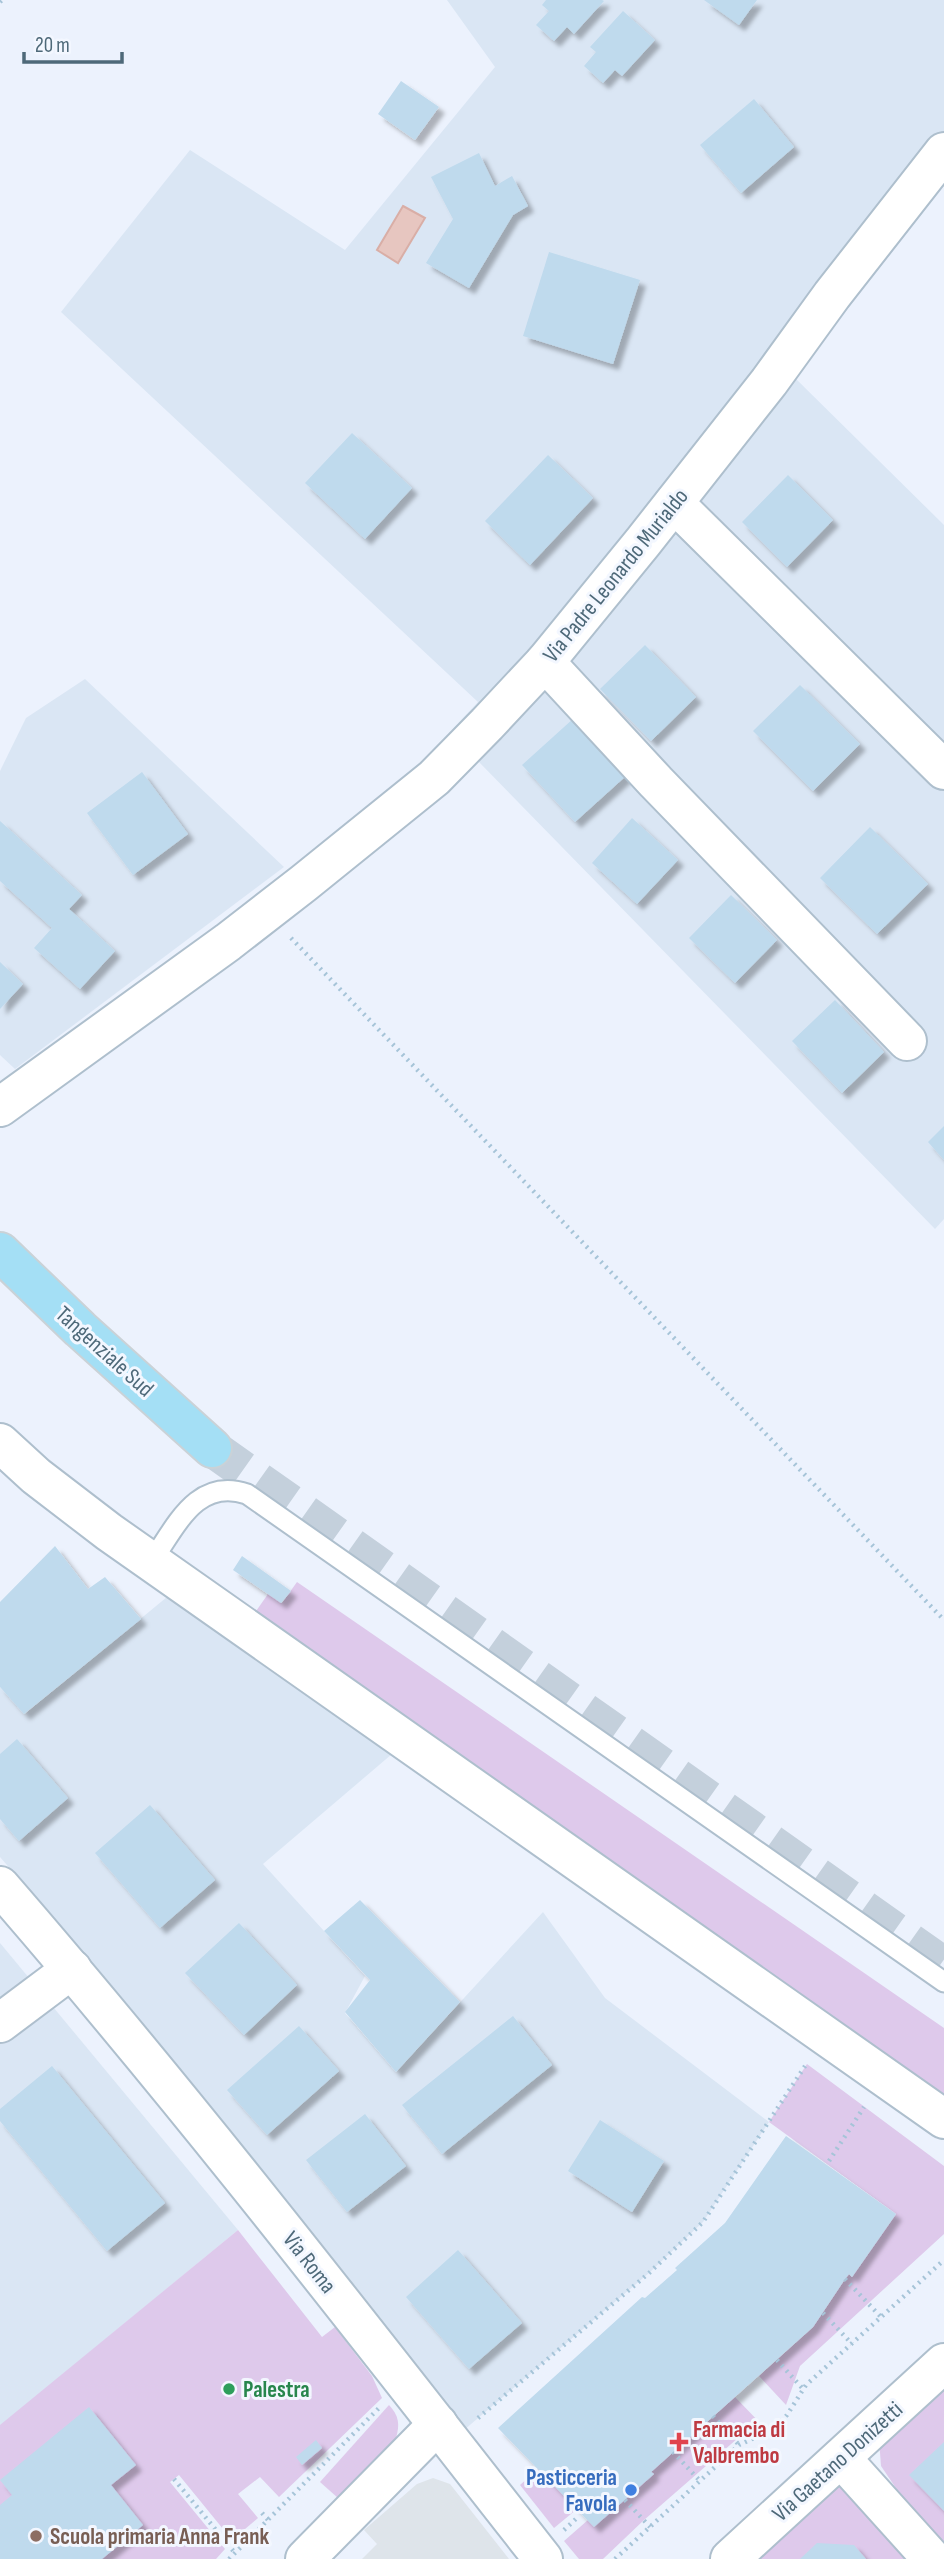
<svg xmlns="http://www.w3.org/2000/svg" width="944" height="2559" viewBox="0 0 944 2559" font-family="'Sofia Sans Condensed',sans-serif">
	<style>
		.residential { fill: #dae6f4 }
		.industrial { fill: #dee4ea }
		.green { fill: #dec9eb }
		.water { fill: #e7c6c0; stroke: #d9aea6; stroke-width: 2 }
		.building { fill: #bfdaed; filter: url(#shadow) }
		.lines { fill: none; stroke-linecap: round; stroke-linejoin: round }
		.highway-tunnel { stroke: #c4d0dc; stroke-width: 38; stroke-dasharray: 38 19; stroke-linecap: butt }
		.lane-casing { stroke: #aebfcd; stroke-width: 23 }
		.street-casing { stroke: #aebfcd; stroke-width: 42 }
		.highway-casing { stroke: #cad2d7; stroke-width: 42 }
		.path { stroke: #a6c4d8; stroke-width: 4.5; stroke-dasharray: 2 5; stroke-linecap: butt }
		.lane { stroke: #fff; stroke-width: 19 }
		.street { stroke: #fff; stroke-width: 38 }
		.highway { stroke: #a4dff5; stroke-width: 38 }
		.leisure-dot { fill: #2e9e5b; stroke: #f3f7ff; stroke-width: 2.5 }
		.health-dot { fill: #e0444e; stroke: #f3f7ff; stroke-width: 2.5 }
		.shop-dot { fill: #3f7fe0; stroke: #f3f7ff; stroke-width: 2.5 }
		.education-dot { fill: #8d6e63; stroke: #f3f7ff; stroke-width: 2.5 }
		.labels { text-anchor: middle; stroke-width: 6; stroke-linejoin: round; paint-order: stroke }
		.street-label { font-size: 23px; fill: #4e6979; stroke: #f3f7ff }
		.leisure-label { font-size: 23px; font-weight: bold; fill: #27864d; stroke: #f3f7ff; text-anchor: start }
		.health-label { font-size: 23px; font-weight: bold; fill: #be3a42; stroke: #f3f7ff; text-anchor: start }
		.shop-label { font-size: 23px; font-weight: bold; fill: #366cbe; stroke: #f3f7ff; text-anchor: end }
		.education-label { font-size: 23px; font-weight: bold; fill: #785e54; stroke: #f3f7ff; text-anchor: start }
	</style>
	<defs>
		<filter id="shadow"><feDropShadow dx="6" dy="6" stdDeviation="2" flood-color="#0004"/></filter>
	</defs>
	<rect width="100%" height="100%" fill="#ecf2fd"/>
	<g class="residential">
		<polygon points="447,0 944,0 944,186 794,377 944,525 944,1219 935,1229 479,762 452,730 478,702 61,312 190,150 345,250 495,67"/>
		<polygon points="85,679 284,867 15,1069 0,1055 0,771 26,718"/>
		<polygon points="167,1597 392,1754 263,1864 365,1976 345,2013 396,2072 543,1912 605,1998 769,2122 703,2222 649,2273 464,2430 119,1995 0,1857 0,1687 25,1714"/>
		<polygon points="0,1943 238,2230 0,2426"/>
	</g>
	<polygon class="industrial" points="433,2478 450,2484 509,2559 362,2559 377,2544 364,2530 417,2484"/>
	<g class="green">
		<polygon points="297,1582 944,2028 944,2099 254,1614 268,1594 282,1603"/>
		<polygon points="807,2064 944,2166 944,2234 800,2366 786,2405 759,2376 813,2327 845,2279 849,2274 852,2277 896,2214 769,2122"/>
		<polygon points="238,2230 322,2337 335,2327 372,2376 382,2398 279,2497 260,2477 238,2494 258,2518 232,2540 179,2475 170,2482 225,2549 216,2559 0,2559 0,2425"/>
		<polygon points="944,2379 944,2544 904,2500 881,2466 879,2439"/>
		<polygon points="735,2397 763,2426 738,2438 644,2520 603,2559 579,2559 564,2541 588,2520 654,2474 651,2472"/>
		<path d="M389,2405C399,2416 400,2424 396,2438L338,2498L320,2482Z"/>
		<polygon points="538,2469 577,2509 554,2528 520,2485"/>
		<polygon points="841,2479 912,2559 751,2559"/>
	</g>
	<polygon class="water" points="403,206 425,218 398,263 377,250"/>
	<g class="building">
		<polygon points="546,0 602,0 604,1 574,34 567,27 554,41 536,25 549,11 542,5"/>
		<polygon points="704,0 757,0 739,25"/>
		<polygon points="623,11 655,40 622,76 615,70 603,83 584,66 596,52 590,47"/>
		<polygon points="401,81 439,107 415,140 378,114"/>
		<polygon points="754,99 794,147 741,193 700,145"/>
		<polygon points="479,153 495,186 512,176 528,206 513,215 469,288 426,263 453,219 431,177"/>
		<polygon points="549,252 640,280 613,364 523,336"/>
		<polygon points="352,433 412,488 365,539 305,483"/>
		<polygon points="548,455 593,498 530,565 485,521"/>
		<polygon points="788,475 833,520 787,567 742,522"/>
		<polygon points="645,645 696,697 651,741 600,689"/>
		<polygon points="800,685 860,744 813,791 753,731"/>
		<polygon points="574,718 627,775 575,822 522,765"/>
		<polygon points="142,772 188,834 133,875 87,813"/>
		<polygon points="632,818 678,860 637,904 592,863"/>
		<polygon points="0,821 82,895 69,909 115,951 80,989 34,948 52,928 0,881"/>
		<polygon points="870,827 928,884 877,934 820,878"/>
		<polygon points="731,895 777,940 735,983 689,938"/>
		<polygon points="0,962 23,984 0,1009"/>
		<polygon points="835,1000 884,1052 842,1093 792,1041"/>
		<polygon points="944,1126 944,1160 928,1142"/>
		<polygon points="55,1546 88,1589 105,1577 141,1619 24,1714 0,1687 0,1602"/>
		<polygon points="242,1556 291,1591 281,1603 233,1570"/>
		<polygon points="17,1739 68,1798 19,1841 0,1819 0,1754"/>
		<polygon points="150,1805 215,1880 160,1928 95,1853"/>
		<polygon points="360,1900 460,2002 396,2072 345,2012 370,1980 324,1931"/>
		<polygon points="239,1923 297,1985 244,2035 185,1973"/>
		<polygon points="513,2016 552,2065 442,2154 402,2105"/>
		<polygon points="299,2026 339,2071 267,2135 227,2090"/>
		<polygon points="52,2066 165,2203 107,2251 0,2121 0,2109"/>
		<polygon points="365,2114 406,2166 347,2212 306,2160"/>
		<polygon points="600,2120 664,2161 632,2212 568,2171"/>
		<polygon points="786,2136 896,2214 852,2277 849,2274 845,2279 813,2327 651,2472 654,2474 594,2527 498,2428 642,2297 645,2298 677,2270 675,2268 725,2223"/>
		<polygon points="458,2250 522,2323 469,2369 406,2297"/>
		<polygon points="89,2407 136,2465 111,2485 143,2525 102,2559 0,2559 0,2505 12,2495 0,2480"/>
		<polygon points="316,2440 322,2448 302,2465 296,2457"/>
		<polygon points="944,2442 944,2511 909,2475"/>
		<polygon points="817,2543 854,2545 866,2559 800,2559"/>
	</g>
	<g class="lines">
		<polyline class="highway-tunnel" points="212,1448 944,1966"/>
		<defs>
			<path id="lane" d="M151,1562C176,1527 196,1477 247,1494L944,1982"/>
			<g id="street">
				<polyline points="674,503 944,770"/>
				<polyline points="545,662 656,782 907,1041"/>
				<polyline points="0,1107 228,942 304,883 434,778 487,724 545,662 643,542 769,382 832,295 944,152"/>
				<polyline points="0,1443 36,1476 109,1532 944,2119"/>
				<path d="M0,1886C189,2104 365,2332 543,2559"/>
				<polyline points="0,2023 72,1969"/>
				<polyline points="841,2458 932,2559"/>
				<polyline points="305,2559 438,2424"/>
				<polyline points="730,2559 944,2363"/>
			</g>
			<polyline id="highway" points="0,1252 80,1329 212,1448"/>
		</defs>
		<use href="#lane" class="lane-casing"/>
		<use href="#street" class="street-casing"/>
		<use href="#highway" class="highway-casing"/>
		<g class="path">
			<polyline points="0,2 2,0"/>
			<polyline points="291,938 944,1620"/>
			<polyline points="829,2161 864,2107"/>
			<polyline points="845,2279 881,2317"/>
			<polyline points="823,2313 852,2344"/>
			<polyline points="777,2360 803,2389"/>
			<polyline points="713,2416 739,2445"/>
			<polyline points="478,2418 649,2273 703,2222 807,2063"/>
			<polyline points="673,2452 700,2481"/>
			<polyline points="174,2479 235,2553"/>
			<polyline points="625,2500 650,2527"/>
			<polyline points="262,2513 268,2520"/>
			<polyline points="564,2530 578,2517"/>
			<polyline points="229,2559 381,2406"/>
			<polyline points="615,2559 739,2445 773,2429 787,2415 806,2385 944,2260"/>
		</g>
		<use href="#lane" class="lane"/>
		<use href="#street" class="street"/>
		<use href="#highway" class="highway"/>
	</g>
	<circle class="leisure-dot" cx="229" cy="2389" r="7"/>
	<path class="health-dot" d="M675.5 2431.5h7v7h7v7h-7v7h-7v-7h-7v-7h7z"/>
	<circle class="shop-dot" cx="631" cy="2490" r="7"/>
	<circle class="education-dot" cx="36" cy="2536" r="7"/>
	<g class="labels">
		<g class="street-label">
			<text transform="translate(615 575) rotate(-51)" y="8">Via Padre Leonardo Murialdo</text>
			<text transform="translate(105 1351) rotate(42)" y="8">Tangenziale Sud</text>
			<text transform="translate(310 2262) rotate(52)" y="8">Via Roma</text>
			<text transform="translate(837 2461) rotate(-42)" y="8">Via Gaetano Donizetti</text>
		</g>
		<g class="leisure-label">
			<text x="243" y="2397">Palestra</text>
		</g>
		<g class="health-label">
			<text x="693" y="2437">Farmacia di<tspan x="693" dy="26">Valbrembo</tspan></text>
		</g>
		<g class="shop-label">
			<text x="617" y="2485">Pasticceria<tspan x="617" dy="26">Favola</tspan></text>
		</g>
		<g class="education-label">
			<text x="50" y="2544">Scuola primaria Anna Frank</text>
		</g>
	</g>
	<path d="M24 52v10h98v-10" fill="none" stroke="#4e6979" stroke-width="3.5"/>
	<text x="35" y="52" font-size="21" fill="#4e6979" stroke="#f3f7ff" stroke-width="5" paint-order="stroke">20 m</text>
</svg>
